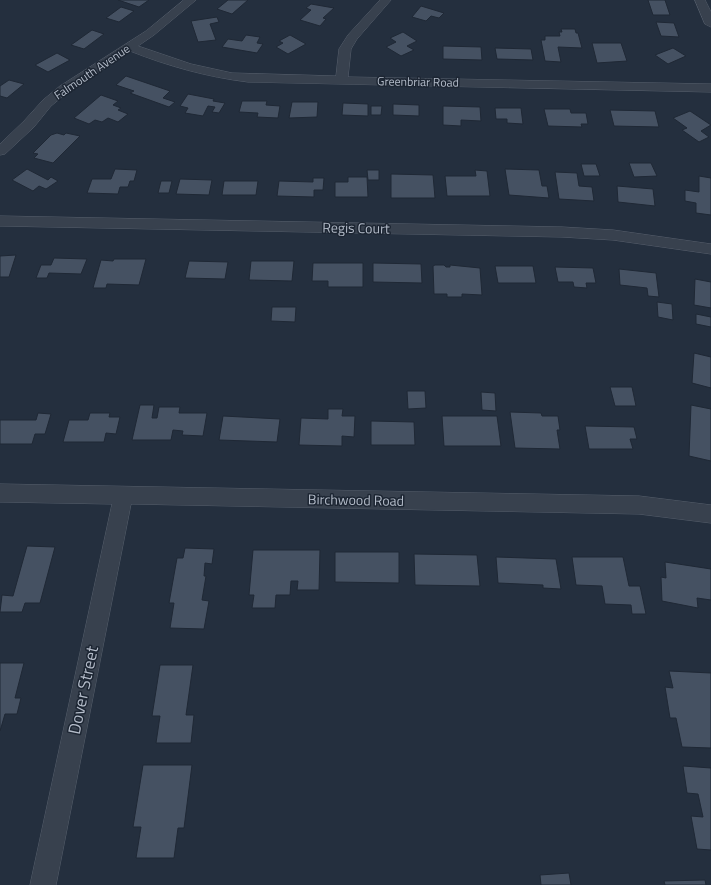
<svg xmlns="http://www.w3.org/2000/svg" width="711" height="885" viewBox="0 0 711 885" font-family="'Titillium Web',sans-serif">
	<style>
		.building { fill: #455162; stroke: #1f2835 }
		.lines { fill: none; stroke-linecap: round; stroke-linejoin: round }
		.street-casing { stroke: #565f6c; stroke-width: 1 }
		.street { fill: #38414e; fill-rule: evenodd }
		.labels { text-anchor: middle; stroke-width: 3; stroke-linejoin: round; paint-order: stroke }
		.far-street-label { font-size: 12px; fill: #b4bcc9; stroke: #1d2633 }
		.street-label { font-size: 14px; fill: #b4bcc9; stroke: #1d2633 }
		.near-street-label { font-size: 17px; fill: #b4bcc9; stroke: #1d2633 }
	</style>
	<rect width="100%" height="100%" fill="#242f3e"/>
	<g class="building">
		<polygon points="118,0 149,0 139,7"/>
		<polygon points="228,0 248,0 232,14 217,9"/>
		<polygon points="648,0 665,0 670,15 653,15"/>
		<polygon points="311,4 334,8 323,18 326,19 320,26 300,20 311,10 306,8"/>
		<polygon points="421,6 444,13 439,18 431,16 426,21 412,17"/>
		<polygon points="121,7 134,11 119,22 106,18"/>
		<polygon points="217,17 219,22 210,24 216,40 198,42 191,21"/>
		<polygon points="656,22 674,23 679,37 661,36"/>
		<polygon points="561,29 575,29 576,33 578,33 582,48 558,47 561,62 545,61 541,40 545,40 545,36 560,36 559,32 562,32"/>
		<polygon points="92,30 104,34 84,49 71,45"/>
		<polygon points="403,32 417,41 407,46 414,50 401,56 386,47 396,42 390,38"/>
		<polygon points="246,35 260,37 257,43 263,44 257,53 222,47 228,39 242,41"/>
		<polygon points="290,35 306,44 288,54 276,47 283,43 279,41"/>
		<polygon points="592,43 621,43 627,61 597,63"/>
		<polygon points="443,46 481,47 482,60 443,59"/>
		<polygon points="495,48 531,49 533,60 497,59"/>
		<polygon points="673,48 686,56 668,64 655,55"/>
		<polygon points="57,53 70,60 48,72 35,65"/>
		<polygon points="126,76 170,91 163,98 175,102 169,107 130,93 134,91 116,85"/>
		<polygon points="9,80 24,84 7,98 0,96 0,86"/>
		<polygon points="188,94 214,99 213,101 225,103 219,113 212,112 215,107 208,106 203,116 185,113 188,108 180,106"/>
		<polygon points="101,95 118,101 113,105 121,108 118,110 128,114 118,122 108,118 102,122 95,120 89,124 74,118"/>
		<polygon points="242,101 267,101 266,105 280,106 278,118 257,117 258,113 239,112"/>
		<polygon points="292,102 318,102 317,117 289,118"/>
		<polygon points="343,103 368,104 368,116 342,115"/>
		<polygon points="393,104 419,105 419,116 393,115"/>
		<polygon points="371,106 382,106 381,115 371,115"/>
		<polygon points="443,106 480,107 481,121 461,120 461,126 443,125"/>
		<polygon points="495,108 521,108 523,124 507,123 507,119 496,119"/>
		<polygon points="544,109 570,109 571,113 586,113 588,124 581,124 582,127 548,126"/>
		<polygon points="610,110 655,111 659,127 614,126"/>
		<polygon points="690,111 711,125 701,131 709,137 699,142 682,130 687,128 673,118"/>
		<polygon points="57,133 64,135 66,133 80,136 53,163 34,158 38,154 33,153 51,135"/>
		<polygon points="629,163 651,163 657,176 634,177"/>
		<polygon points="581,164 596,164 600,176 584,176"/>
		<polygon points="27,169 48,180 51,177 58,181 46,189 39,186 33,191 12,180"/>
		<polygon points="115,169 137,170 134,181 130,181 128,187 120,187 118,194 87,193 92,179 111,179"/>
		<polygon points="505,169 539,170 542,186 547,186 549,198 509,195"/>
		<polygon points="367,170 379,170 379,180 368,180"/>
		<polygon points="475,170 487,171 490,196 447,196 445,176 476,176"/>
		<polygon points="555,172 577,173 579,186 592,187 594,201 559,199"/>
		<polygon points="391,174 433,175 435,198 391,198"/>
		<polygon points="699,176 711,178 711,215 696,213 696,203 685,201 685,190 699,192"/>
		<polygon points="348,177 367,177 368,197 335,197 335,182 348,182"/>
		<polygon points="313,178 324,178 323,190 314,190 314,197 277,196 279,181 313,182"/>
		<polygon points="180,179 212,180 209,195 176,194"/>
		<polygon points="161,181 172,181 169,193 158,193"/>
		<polygon points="224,181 258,181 256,195 222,195"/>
		<polygon points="617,186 653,189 655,206 618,202"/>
		<polygon points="16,255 9,277 0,277 0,256"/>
		<polygon points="54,258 87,259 81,274 49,273 47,278 36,278 41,265 51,265"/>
		<polygon points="114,259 146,259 139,285 107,284 106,288 93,288 101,260 113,261"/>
		<polygon points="189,261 228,262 225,279 185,278"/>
		<polygon points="251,261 294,261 292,281 249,280"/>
		<polygon points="313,263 363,263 363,287 328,287 328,281 312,281"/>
		<polygon points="373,263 421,264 422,283 373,282"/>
		<polygon points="435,265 444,265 446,267 450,267 450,265 480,268 482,295 462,294 462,297 447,297 447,294 434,294 433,266"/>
		<polygon points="495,266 533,266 536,283 498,283"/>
		<polygon points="555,267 593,268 596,283 586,283 587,288 574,287 573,282 558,282"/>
		<polygon points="619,269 656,273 659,297 648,296 647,288 620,285"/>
		<polygon points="695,279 711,282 711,308 694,305"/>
		<polygon points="657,302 672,304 673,320 658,317"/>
		<polygon points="272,307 296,307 295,322 271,321"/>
		<polygon points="696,314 711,317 711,327 696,324"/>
		<polygon points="694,353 711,357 711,388 692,383"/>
		<polygon points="610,387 632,387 636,406 615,406"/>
		<polygon points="407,391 425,391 426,408 408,409"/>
		<polygon points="481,392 495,393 496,411 482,410"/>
		<polygon points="140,405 154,405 152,418 157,418 159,407 180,407 179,413 207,413 203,436 182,435 183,431 173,430 171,440 132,440"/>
		<polygon points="691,405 711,409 711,461 689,456"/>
		<polygon points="328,409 343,409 342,416 355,416 354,437 342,436 342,446 299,445 301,418 328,419"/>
		<polygon points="510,412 541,413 542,416 558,416 560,430 557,430 560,449 515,448"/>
		<polygon points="38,413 51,414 45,434 35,434 32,444 0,444 0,420 36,420"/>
		<polygon points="90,413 110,413 109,417 120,417 116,434 106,433 104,442 63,442 69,420 88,420"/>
		<polygon points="223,416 280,419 277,442 219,440"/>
		<polygon points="442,416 497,416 501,446 444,446"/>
		<polygon points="371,421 414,422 415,445 371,445"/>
		<polygon points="585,426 634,427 637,439 630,439 633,449 589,449"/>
		<polygon points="27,546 55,547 40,603 25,603 22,612 0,612 2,595 13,596"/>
		<polygon points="185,548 214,549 212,564 205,563 204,576 206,576 202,600 209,601 204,629 170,628 174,603 169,603 177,558 183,558"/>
		<polygon points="253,550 320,550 319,590 297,590 298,581 291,581 290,595 276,595 275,608 252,608 254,595 249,595"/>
		<polygon points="335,552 399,552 399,583 335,582"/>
		<polygon points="414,554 477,555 480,586 415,585"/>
		<polygon points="496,557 556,559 561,589 543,588 543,585 498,583"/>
		<polygon points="572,557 623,557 629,586 640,586 646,614 632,614 631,605 605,604 602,586 576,585"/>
		<polygon points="665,562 711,569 711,600 697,598 698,608 662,601 661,577 666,578"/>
		<polygon points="0,663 24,663 15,698 21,698 17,714 5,714 0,731"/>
		<polygon points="160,665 193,665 186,715 194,715 191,743 156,743 160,716 152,716"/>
		<polygon points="669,671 711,673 711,748 682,747 676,718 670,718 665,687 673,688"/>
		<polygon points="143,765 192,765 184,828 178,828 174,858 136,858 141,827 133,827"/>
		<polygon points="683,766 711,768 711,850 697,849 691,816 703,817 698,794 687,793"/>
		<polygon points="569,873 571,885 541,885 540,875"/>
		<polygon points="705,880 706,885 665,885 664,881"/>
	</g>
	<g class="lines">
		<defs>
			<g id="street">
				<path d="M184,0H196L154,35L138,46L191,64L232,73L336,76L339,49L348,35L380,0H391L357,39L351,49L348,77L711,84V92L248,82C207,77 168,66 130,51L68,92L51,106L34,127L5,154L0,155V144L24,121L43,100L60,86L146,31Z"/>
				<polygon points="695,0 705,0 711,12 711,27 705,24"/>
				<polygon points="0,216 562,227 613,230 711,244 711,254 613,240 562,237 0,226"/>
				<polygon points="0,484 639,496 711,505 711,523 639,514 131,504 56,885 30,885 112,504 0,502"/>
			</g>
		</defs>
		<use href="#street" class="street-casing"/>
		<use href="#street" class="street"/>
	</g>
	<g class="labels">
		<g class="far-street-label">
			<text transform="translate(92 72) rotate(-34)" y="4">Falmouth Avenue</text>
			<text transform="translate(418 82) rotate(1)" y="4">Greenbriar Road</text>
		</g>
		<g class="street-label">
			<text transform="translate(356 228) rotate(1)" y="5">Regis Court</text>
			<text transform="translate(356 500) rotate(1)" y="5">Birchwood Road</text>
		</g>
		<g class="near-street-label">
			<text transform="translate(83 690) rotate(-78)" y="6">Dover Street</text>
		</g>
	</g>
</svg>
